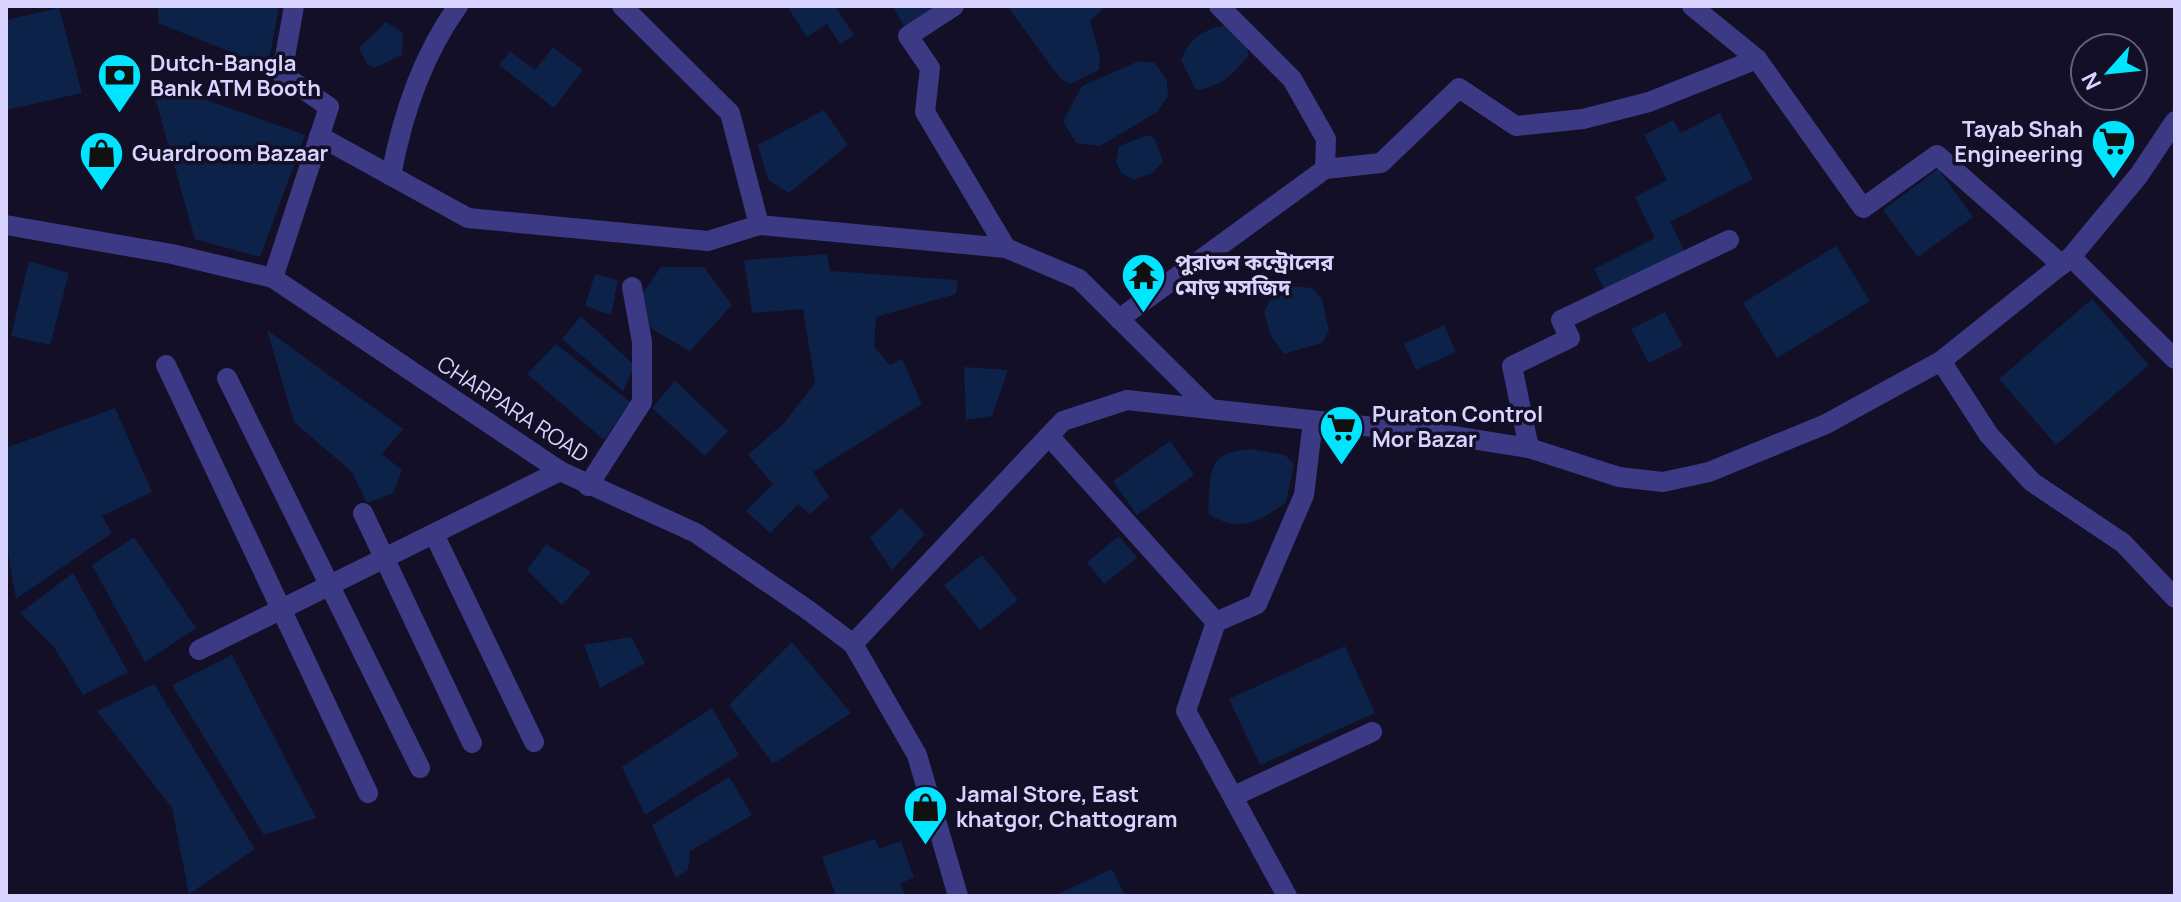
<svg xmlns="http://www.w3.org/2000/svg" width="2181" height="902" viewBox="0 0 2181 902" font-family="Manrope,'Noto Sans Bengali',sans-serif">
	<style>
		.water { fill: #0c2248 }
		.lines { fill: none; stroke-linecap: round; stroke-linejoin: round }
		.minor { stroke: #3d3a85; stroke-width: 20 }
		.labels { text-anchor: middle; stroke-width: 7; stroke-linejoin: round; paint-order: stroke }
		.poi-label { font-size: 22px; font-weight: bold; fill: #d9d4ff; stroke: #130f26; text-anchor: start }
		.street-label { font-size: 22px; fill: #d9d4ff; stroke: #130f26 }
	</style>
	<rect width="100%" height="100%" fill="#130f26"/>
	<g class="water">
		<polygon points="158,6 279,6 268,67 158,23"/>
		<polygon points="787,6 835,6 854,35 840,44 827,24 807,37"/>
		<polygon points="892,6 943,6 907,30"/>
		<polygon points="1007,6 1106,6 1090,21 1100,57 1099,70 1070,84 1060,78"/>
		<polygon points="59,8 82,93 6,110 6,20"/>
		<polygon points="386,22 403,33 402,55 374,68 367,64 359,48"/>
		<path d="M1227,25L1246,38L1248,56C1233,75 1220,87 1196,90L1181,60C1191,37 1202,30 1227,25Z"/>
		<polygon points="553,47 583,70 554,108 499,65 510,51 535,70"/>
		<polygon points="1139,61 1155,63 1167,80 1168,96 1157,112 1100,146 1076,143 1063,121 1082,86"/>
		<polygon points="150,80 305,135 260,257 195,239"/>
		<polygon points="824,110 848,145 789,193 768,180 758,145"/>
		<polygon points="1720,113 1753,179 1670,222 1685,252 1606,292 1594,269 1655,238 1635,197 1667,180 1644,135 1673,120 1681,133"/>
		<polygon points="1148,135 1155,139 1163,162 1152,173 1134,180 1121,173 1116,162 1119,146"/>
		<polygon points="1938,169 1973,217 1918,257 1883,210"/>
		<polygon points="1836,246 1870,301 1777,358 1743,303"/>
		<polygon points="827,254 830,271 958,280 956,294 876,317 874,347 890,365 902,359 922,404 813,472 829,497 810,514 798,504 770,533 746,511 773,484 748,455 784,423 815,383 803,309 752,313 744,260"/>
		<polygon points="29,261 69,273 50,345 11,336"/>
		<polygon points="661,267 704,267 732,305 690,351 650,328 643,293"/>
		<polygon points="595,274 618,280 611,315 585,306"/>
		<polygon points="1293,286 1312,288 1322,299 1329,331 1322,343 1284,354 1271,336 1264,312 1275,291"/>
		<polygon points="2092,299 2149,365 2056,445 1999,379"/>
		<polygon points="1665,312 1683,346 1649,363 1631,329"/>
		<polygon points="581,316 635,366 623,391 562,339"/>
		<polygon points="1444,325 1456,352 1416,370 1404,344"/>
		<polygon points="267,330 403,429 382,454 402,470 393,493 367,503 352,472 294,422"/>
		<polygon points="556,344 630,402 604,440 527,374"/>
		<polygon points="964,367 1008,370 992,416 966,420"/>
		<polygon points="675,381 728,431 705,456 652,408"/>
		<polygon points="115,408 152,492 102,516 112,533 16,599 6,542 6,448"/>
		<polygon points="1170,441 1194,475 1137,515 1113,481"/>
		<path d="M1251,449L1285,455L1294,464L1286,502C1260,522 1237,534 1208,513C1212,474 1204,452 1251,449Z"/>
		<polygon points="901,508 925,534 892,570 870,538"/>
		<polygon points="1119,536 1137,558 1104,584 1087,562"/>
		<polygon points="134,537 196,628 145,662 92,565"/>
		<polygon points="546,544 591,572 562,605 527,570"/>
		<polygon points="982,555 1018,600 980,630 944,585"/>
		<polygon points="73,573 128,672 83,695 54,647 20,613"/>
		<polygon points="631,637 645,663 600,688 584,645"/>
		<polygon points="792,642 851,713 773,764 729,705"/>
		<polygon points="1345,646 1375,713 1260,765 1229,699"/>
		<polygon points="232,655 316,818 264,835 172,685"/>
		<polygon points="154,684 255,849 189,894 172,808 97,711"/>
		<polygon points="712,708 739,755 645,815 622,767"/>
		<polygon points="729,777 752,815 690,851 688,870 676,878 652,825"/>
		<polygon points="875,839 879,849 901,841 914,878 900,883 905,896 836,896 822,857"/>
		<polygon points="1112,869 1125,896 1053,896"/>
	</g>
	<g class="lines">
		<g class="minor">
			<polyline points="622,6 730,113 759,225"/>
			<polyline points="954,6 908,36 930,68 925,112 1006,248"/>
			<polyline points="1219,6 1292,79 1326,139 1325,169"/>
			<polyline points="1692,6 1757,59 1863,208 1937,155 2062,265"/>
			<polyline points="319,136 468,218 708,241 759,225 1006,248 1079,279 1209,408"/>
			<path d="M391,176C402,116 422,56 458,6"/>
			<polyline points="6,225 172,254 273,278 560,471 696,533 808,610 853,644 917,755 958,896"/>
			<polyline points="2071,257 2175,359"/>
			<polyline points="273,278 329,107 282,74 294,6"/>
			<polyline points="1119,319 1325,169 1381,163 1459,88 1516,126 1583,119 1649,102 1757,59"/>
			<polyline points="1941,361 1989,435 2032,482 2123,543 2175,598"/>
			<polyline points="166,365 368,793"/>
			<polyline points="227,378 420,768"/>
			<polyline points="1049,436 1216,622"/>
			<polyline points="1529,448 1512,366 1570,338 1561,320 1729,240"/>
			<polyline points="588,486 642,402 642,342 632,287"/>
			<polyline points="363,513 472,743"/>
			<polyline points="434,534 534,742"/>
			<polyline points="853,644 1063,421 1127,400 1447,435 1529,448 1619,477 1663,482 1709,472 1826,424 1941,361 2071,257 2139,175 2175,121"/>
			<polyline points="199,650 560,471"/>
			<polyline points="1234,796 1372,732"/>
			<polyline points="1287,896 1186,711 1216,622 1257,604 1304,495 1313,421"/>
		</g>
	</g>
	<defs>
		<symbol id="bank-pin" viewBox="-11 -11 22 30"><path d="M0 17L-7.5 6A9.5 9.5 0 1 1 7.5 6Z" fill="#00e5ff" stroke="#130f26"/><path d="M-6-4H6V4H-6ZM0-2.3a2.3 2.3 0 1 0 0 4.6a2.3 2.3 0 1 0 0-4.6Z" fill="#111"/></symbol>
		<symbol id="supermarket-pin" viewBox="-11 -11 22 30"><path d="M0 17L-7.5 6A9.5 9.5 0 1 1 7.5 6Z" fill="#00e5ff" stroke="#130f26"/><path d="M-6-5.5h2.5l.6 2H6L4.5 2H-2.5L-4.4-4H-6ZM-1.5 3.2a1.3 1.3 0 1 0 .1 0ZM3 3.2a1.3 1.3 0 1 0 .1 0Z" fill="#111"/></symbol>
		<symbol id="shop-pin" viewBox="-11 -11 22 30"><path d="M0 17L-7.5 6A9.5 9.5 0 1 1 7.5 6Z" fill="#00e5ff" stroke="#130f26"/><path d="M-5-2.5h2.3a2.7 3.5 0 0 1 5.4 0H5L5.5 6h-11ZM-1.5-2.5h3a1.5 2.3 0 0 0-3 0Z" fill="#111"/></symbol>
		<symbol id="temple-pin" viewBox="-11 -11 22 30"><path d="M0 17L-7.5 6A9.5 9.5 0 1 1 7.5 6Z" fill="#00e5ff" stroke="#130f26"/><path d="M0-6L5-2H3V0L6.5 2.5H4V6H1.5V3h-3V6H-4V2.5H-6.5L-3 0V-2H-5Z" fill="#111"/></symbol>
	</defs>
	<g fill-rule="evenodd">
		<use href="#bank-pin" x="94" y="50" width="51" height="69"/>
		<use href="#supermarket-pin" x="2088" y="116" width="51" height="69"/>
		<use href="#shop-pin" x="76" y="128" width="51" height="69"/>
		<use href="#temple-pin" x="1118" y="250" width="51" height="69"/>
		<use href="#supermarket-pin" x="1316" y="402" width="51" height="69"/>
		<use href="#shop-pin" x="900" y="782" width="51" height="69"/>
	</g>
	<g class="labels">
		<g class="poi-label">
			<text x="150" y="71">Dutch-Bangla<tspan x="150" dy="25">Bank ATM Booth</tspan></text>
			<text x="2083" y="137" text-anchor="end">Tayab Shah<tspan x="2083" dy="25">Engineering</tspan></text>
			<text x="132" y="161">Guardroom Bazaar</text>
			<text x="1175" y="270">পুরাতন কন্ট্রোলের<tspan x="1175" dy="25">মোড় মসজিদ</tspan></text>
			<text x="1372" y="422">Puraton Control<tspan x="1372" dy="25">Mor Bazar</tspan></text>
			<text x="956" y="802">Jamal Store, East<tspan x="956" dy="25">khatgor, Chattogram</tspan></text>
		</g>
		<g class="street-label">
			<text transform="translate(513 409) rotate(33)" y="8">CHARPARA ROAD</text>
		</g>
	</g>
	<rect width="2181" height="902" fill="none" stroke="#d9d4ff" stroke-width="16"/>
	<g transform="translate(2109 72) rotate(243)"><circle r="38" fill="#130f26" stroke="#625e7d" stroke-width="2"/>
	<path d="M0-6L14 30L0 20L-14 30Z" fill="#00e5ff"/>
	<text y="-12" font-size="22" font-weight="bold" text-anchor="middle" fill="#d9d4ff">N</text>
	</g>
</svg>
